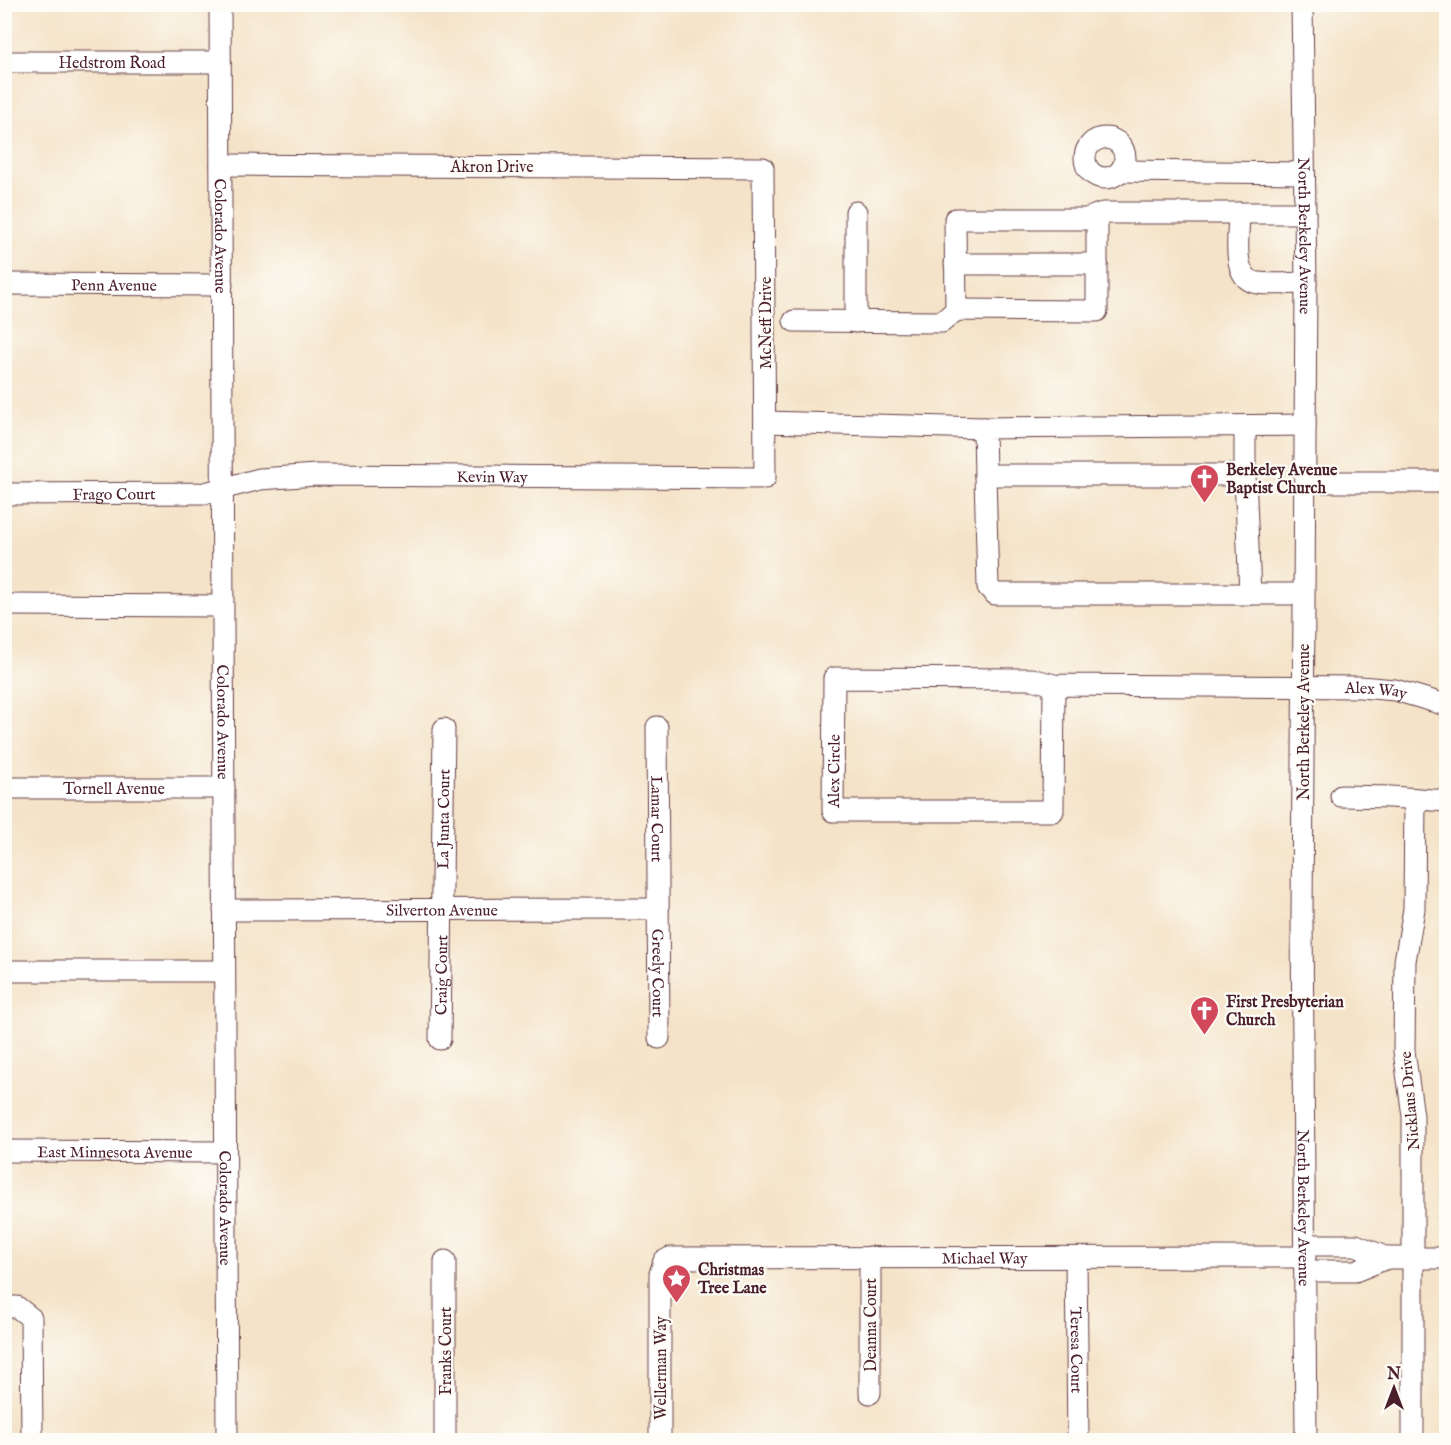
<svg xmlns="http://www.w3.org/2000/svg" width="1451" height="1445" viewBox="0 0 1451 1445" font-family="'IM FELL English',serif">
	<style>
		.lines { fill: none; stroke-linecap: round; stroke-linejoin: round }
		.minor-casing { stroke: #643c43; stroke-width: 23 }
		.minor { stroke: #fff; stroke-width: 21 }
		.labels { text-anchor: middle; stroke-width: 4.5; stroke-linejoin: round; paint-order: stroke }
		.street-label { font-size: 16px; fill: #4a1f2b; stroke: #fdfcf7 }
		.poi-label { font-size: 16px; font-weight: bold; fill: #4a1f2b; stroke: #fdfcf7; text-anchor: start }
	</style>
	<rect width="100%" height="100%" fill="#fdfcf7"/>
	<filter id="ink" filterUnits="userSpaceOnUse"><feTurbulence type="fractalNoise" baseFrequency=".0167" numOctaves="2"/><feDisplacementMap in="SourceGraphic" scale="12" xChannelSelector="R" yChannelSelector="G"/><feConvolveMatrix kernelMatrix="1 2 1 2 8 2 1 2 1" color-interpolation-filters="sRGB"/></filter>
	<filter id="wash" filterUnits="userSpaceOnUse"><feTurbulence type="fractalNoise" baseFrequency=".008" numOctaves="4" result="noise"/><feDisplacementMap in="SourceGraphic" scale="24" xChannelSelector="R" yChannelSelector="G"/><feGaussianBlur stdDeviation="1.35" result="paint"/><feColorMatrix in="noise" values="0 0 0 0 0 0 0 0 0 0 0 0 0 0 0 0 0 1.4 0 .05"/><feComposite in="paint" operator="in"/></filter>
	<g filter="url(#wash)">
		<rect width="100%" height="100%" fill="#f4e3c8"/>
	</g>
	<g filter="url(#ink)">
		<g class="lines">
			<defs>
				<g id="minor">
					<path id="s1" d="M220,4L227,1440"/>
					<path id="s2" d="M1302,4L1306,283L1302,918L1306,1440"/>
					<path id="s3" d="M4,62H220"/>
					<circle cx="1105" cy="158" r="20"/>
					<polyline points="1121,171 1304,173"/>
					<path d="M1239,213C1239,233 1230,280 1258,283C1273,285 1290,283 1306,283"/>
					<polyline points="1097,215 1097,264"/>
					<path id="s4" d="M4,284L222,285"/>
					<polyline points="956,310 955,219 1086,219 1103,213 1305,213"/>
					<polyline points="794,321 942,322 956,310 1097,311 1097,264 955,264"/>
					<polyline points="856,322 856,212"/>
					<polyline points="765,422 984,428"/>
					<polyline points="1245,426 1245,475 985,475 984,428 1305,425"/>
					<polyline points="985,475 988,587 995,594 1303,594"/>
					<polyline points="1245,475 1250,594"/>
					<polyline points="1305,482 1446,482"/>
					<path id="s5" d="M4,494L205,493L260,479L316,475L765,478L763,168L221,165"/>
					<polyline points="4,605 222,606"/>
					<path id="s6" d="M1054,685L1053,811H833L834,678L1032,679L1054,685L1360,687L1395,690L1446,705"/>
					<path id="s7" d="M657,727L659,1038"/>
					<path id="s8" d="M4,788H224"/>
					<polyline points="1341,796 1391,797 1446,801"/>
					<path id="s9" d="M224,910L658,909"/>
					<polyline points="4,971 224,971"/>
					<path id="s10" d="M440,1039L444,729"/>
					<path id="s11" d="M4,1151L225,1152"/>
					<polyline points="1305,1245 1356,1245 1387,1258 1446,1258"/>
					<polyline points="870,1257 870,1393"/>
					<path id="s12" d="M1076,1258L1078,1440"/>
					<polyline points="445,1261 445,1440"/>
					<polyline points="1305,1271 1355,1271 1387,1258"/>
					<polyline points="4,1307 17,1307 31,1318 32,1440"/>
					<path id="s13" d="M660,1440V1274L664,1261L670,1258L1305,1257"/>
					<polyline points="1413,1440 1413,1116 1404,1051 1405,961 1414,909 1415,799"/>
				</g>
			</defs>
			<use href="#minor" class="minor-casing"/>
			<use href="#minor" class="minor"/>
		</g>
	</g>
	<defs>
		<symbol id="church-pin" viewBox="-11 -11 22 30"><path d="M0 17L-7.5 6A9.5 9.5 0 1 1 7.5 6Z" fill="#d1495b" stroke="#fdfcf7"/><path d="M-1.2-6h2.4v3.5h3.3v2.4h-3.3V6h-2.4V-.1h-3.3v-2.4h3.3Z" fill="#fff"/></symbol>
		<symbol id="sight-pin" viewBox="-11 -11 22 30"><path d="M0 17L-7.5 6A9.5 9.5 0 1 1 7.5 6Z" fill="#d1495b" stroke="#fdfcf7"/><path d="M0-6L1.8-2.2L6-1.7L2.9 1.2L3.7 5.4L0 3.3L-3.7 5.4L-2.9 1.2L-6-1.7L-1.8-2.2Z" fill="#fff"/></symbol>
	</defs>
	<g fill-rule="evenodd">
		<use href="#church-pin" x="1188" y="462" width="33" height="45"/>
		<use href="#church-pin" x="1188" y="994" width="33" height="45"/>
		<use href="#sight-pin" x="660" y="1262" width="33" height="45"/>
	</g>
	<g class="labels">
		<g class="street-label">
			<text dy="6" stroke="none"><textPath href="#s3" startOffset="108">Hedstrom Road</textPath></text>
			<text x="492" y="172">Akron Drive</text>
			<text dy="6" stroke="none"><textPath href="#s1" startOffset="232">Colorado Avenue</textPath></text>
			<text dy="6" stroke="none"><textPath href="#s2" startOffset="232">North Berkeley Avenue</textPath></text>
			<text dy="6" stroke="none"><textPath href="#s4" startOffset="110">Penn Avenue</textPath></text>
			<text transform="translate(765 323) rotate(-90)" y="6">McNeff Drive</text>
			<text dy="6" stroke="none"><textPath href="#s5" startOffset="490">Kevin Way</textPath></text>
			<text dy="6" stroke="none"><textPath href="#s5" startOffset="110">Frago Court</textPath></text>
			<text dy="6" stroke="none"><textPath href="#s6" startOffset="1022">Alex Way</textPath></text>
			<text transform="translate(1303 722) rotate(-90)" y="6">North Berkeley Avenue</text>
			<text dy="6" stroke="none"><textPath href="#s1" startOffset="718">Colorado Avenue</textPath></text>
			<text dy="6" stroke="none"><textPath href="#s6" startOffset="386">Alex Circle</textPath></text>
			<text dy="6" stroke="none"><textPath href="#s8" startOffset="110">Tornell Avenue</textPath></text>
			<text dy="6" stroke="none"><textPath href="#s7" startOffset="92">Lamar Court</textPath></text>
			<text dy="6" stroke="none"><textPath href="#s10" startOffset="220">La Junta Court</textPath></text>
			<text dy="6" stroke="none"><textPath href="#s9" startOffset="218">Silverton Avenue</textPath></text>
			<text dy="6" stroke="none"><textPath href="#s7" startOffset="246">Greely Court</textPath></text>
			<text dy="6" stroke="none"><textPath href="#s10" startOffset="64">Craig Court</textPath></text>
			<text transform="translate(1409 1101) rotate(-95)" y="6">Nicklaus Drive</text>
			<text dy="6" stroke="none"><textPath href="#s11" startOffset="111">East Minnesota Avenue</textPath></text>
			<text dy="6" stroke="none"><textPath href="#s1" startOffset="1204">Colorado Avenue</textPath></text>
			<text dy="6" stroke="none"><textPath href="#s2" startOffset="1204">North Berkeley Avenue</textPath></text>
			<text dy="6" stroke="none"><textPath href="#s13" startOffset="501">Michael Way</textPath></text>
			<text transform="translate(870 1325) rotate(-90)" y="6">Deanna Court</text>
			<text dy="6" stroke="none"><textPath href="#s12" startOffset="92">Teresa Court</textPath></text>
			<text transform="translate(445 1351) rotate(-90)" y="6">Franks Court</text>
			<text transform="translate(660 1368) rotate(-90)" y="6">Wellerman Way</text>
		</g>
		<g class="poi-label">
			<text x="1226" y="475">Berkeley Avenue<tspan x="1226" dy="18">Baptist Church</tspan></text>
			<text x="1226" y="1007">First Presbyterian<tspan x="1226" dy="18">Church</tspan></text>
			<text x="698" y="1275">Christmas<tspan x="698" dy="18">Tree Lane</tspan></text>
		</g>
	</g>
	<rect width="1451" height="1445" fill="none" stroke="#fdfcf7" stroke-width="24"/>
	<g transform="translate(1394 1388)" stroke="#fdfcf7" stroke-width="4.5" paint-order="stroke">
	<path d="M0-4.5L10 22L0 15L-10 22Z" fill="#4a1f2b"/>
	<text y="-9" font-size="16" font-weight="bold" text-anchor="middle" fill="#4a1f2b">N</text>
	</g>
</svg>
